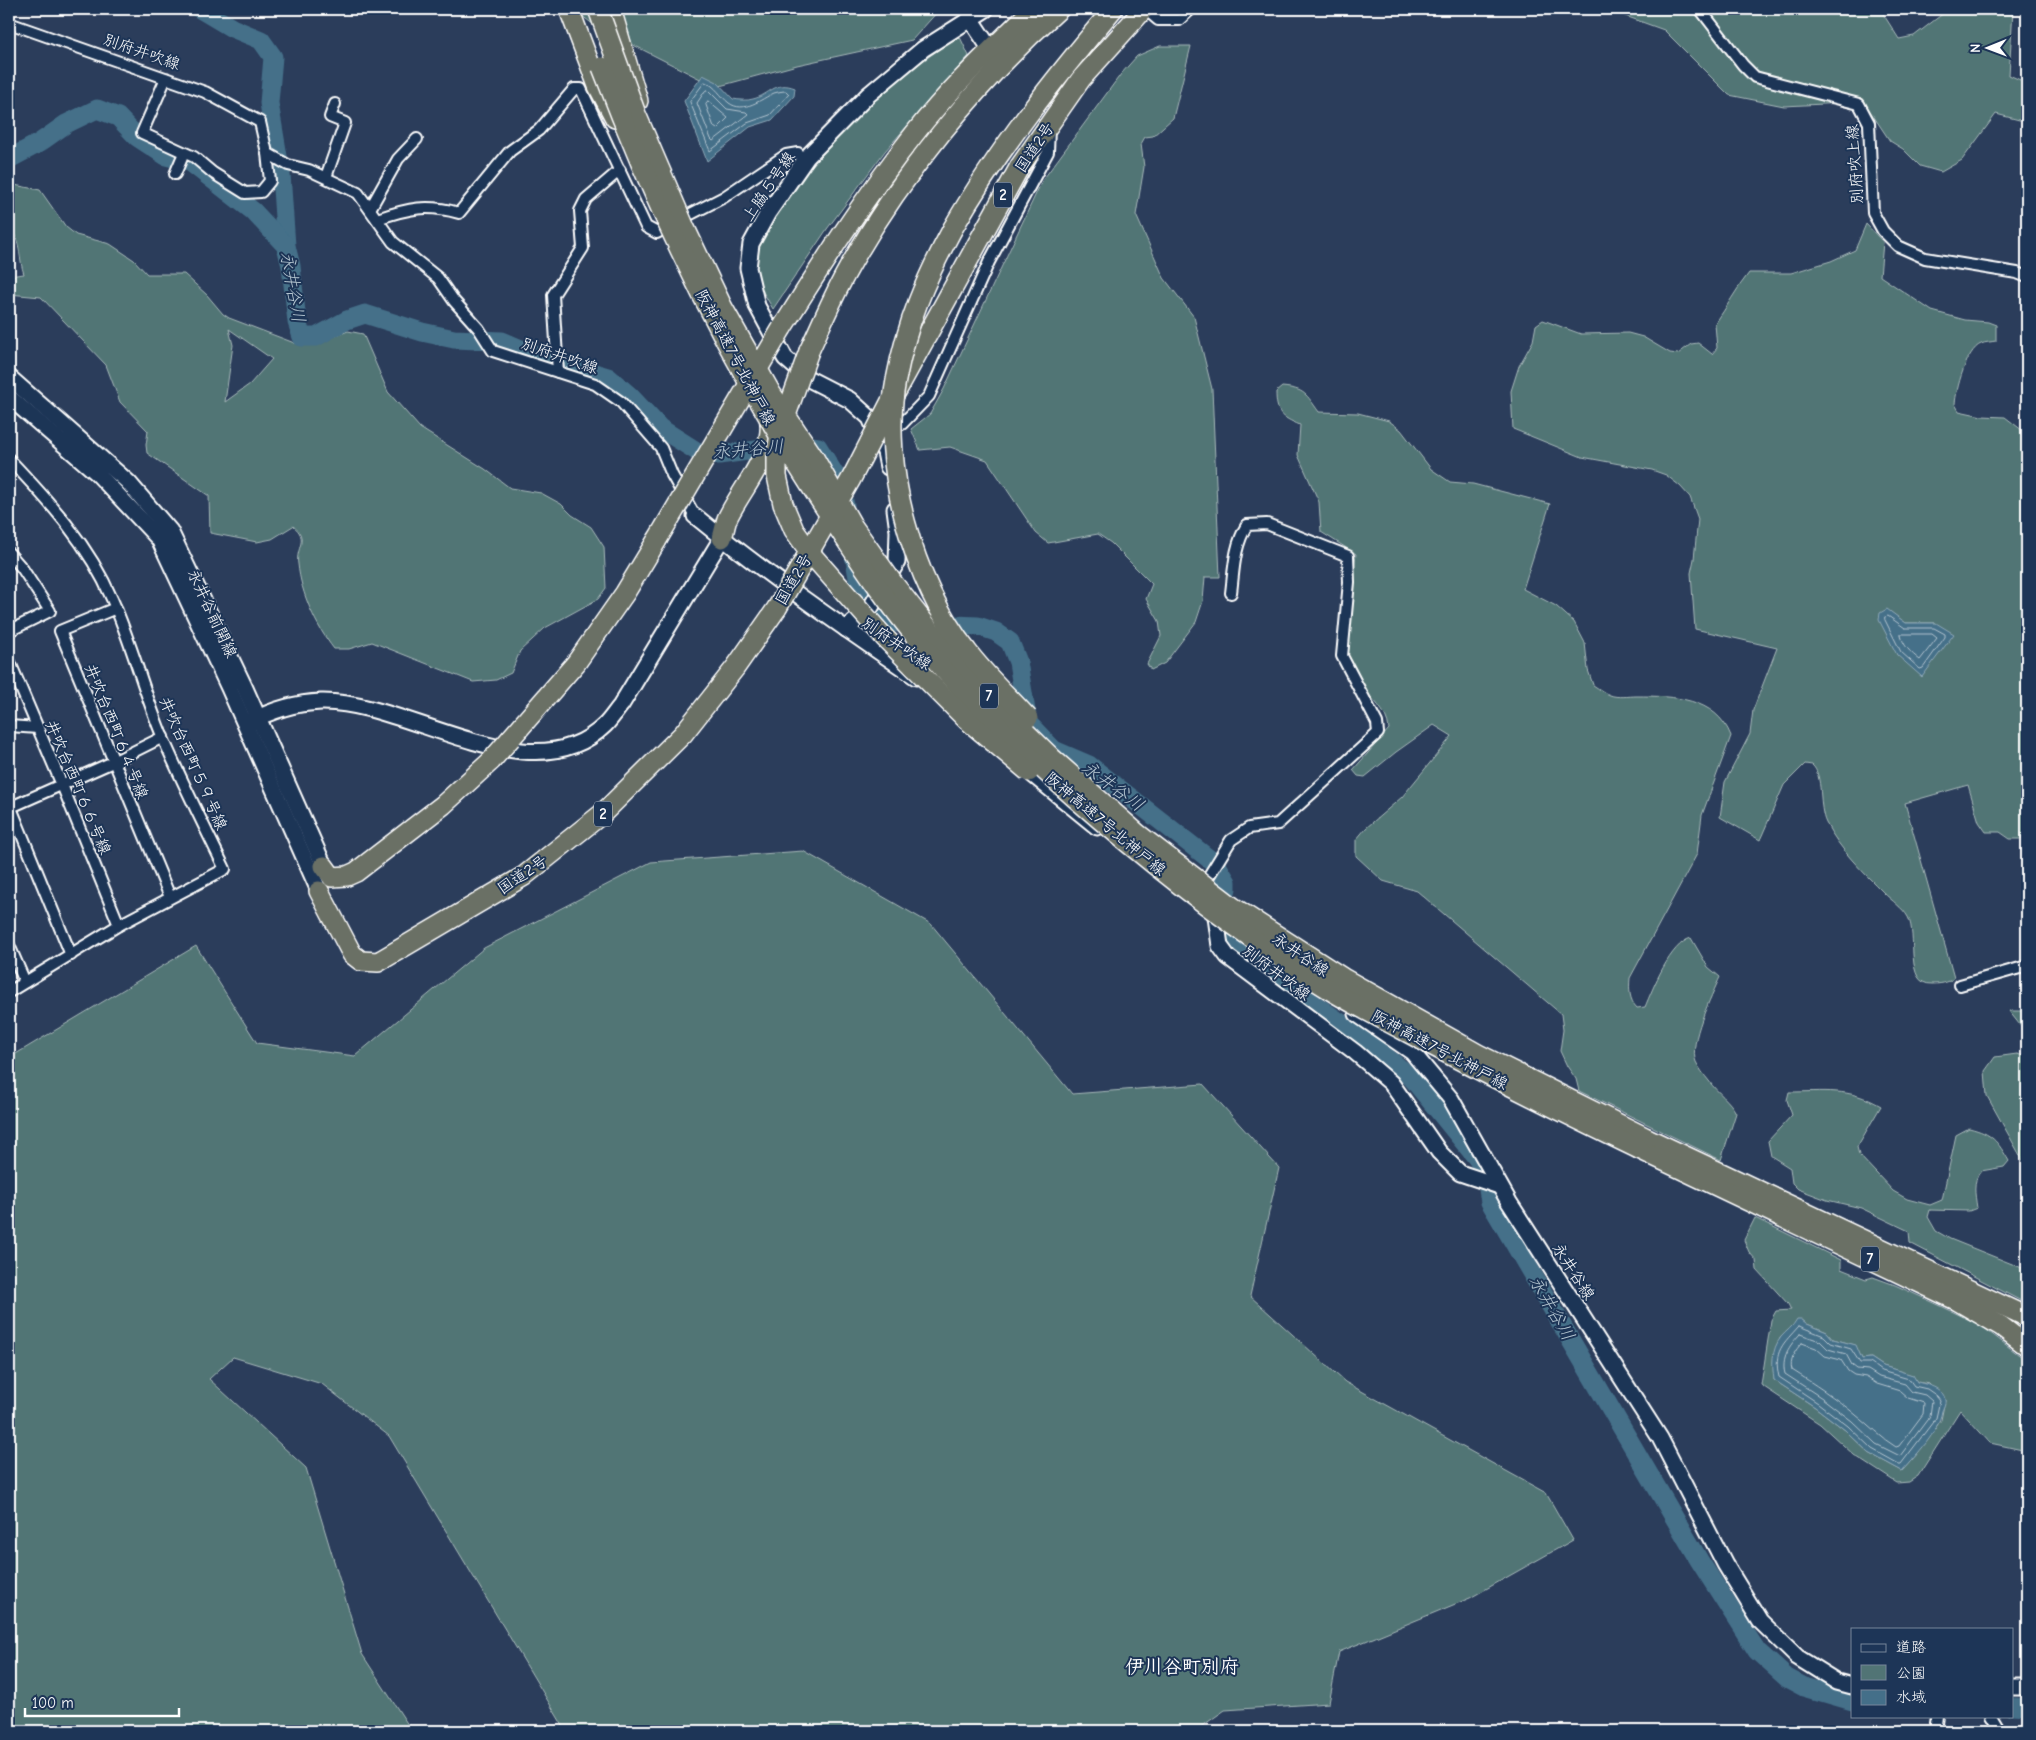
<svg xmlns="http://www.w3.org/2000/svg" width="2036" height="1740" viewBox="0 0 2036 1740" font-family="'Comic Neue','Klee One',sans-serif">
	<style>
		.green { fill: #517475; stroke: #a8baba; fill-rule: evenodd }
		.water { fill: #446f89; stroke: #8fa9b8 }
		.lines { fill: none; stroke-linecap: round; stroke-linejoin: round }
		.shore { stroke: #b4c5d0; stroke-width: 1 }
		.river { stroke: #446f89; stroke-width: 19 }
		.street-casing { stroke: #fff; stroke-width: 14 }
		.secondary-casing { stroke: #fff; stroke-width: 19 }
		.highway-casing { stroke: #fff; stroke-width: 22 }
		.street { stroke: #1d3557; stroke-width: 10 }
		.secondary { stroke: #1d3557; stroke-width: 15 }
		.highway { stroke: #6b7065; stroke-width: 19 }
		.highway-bridge-casing { stroke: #fff; stroke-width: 22; stroke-linecap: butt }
		.highway-bridge { stroke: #6b7065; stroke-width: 19 }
		.labels { text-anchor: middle; stroke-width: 4; stroke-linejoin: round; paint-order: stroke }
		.shield { fill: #1d3557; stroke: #bbc2cd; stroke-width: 1 }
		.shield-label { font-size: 15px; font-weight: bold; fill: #fff }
		.street-label { font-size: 16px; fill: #fff; stroke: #1d3557 }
		.water-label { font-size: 18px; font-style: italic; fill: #b4c5d0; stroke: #1d3557 }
		.quarter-label { font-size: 19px; font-weight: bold; fill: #fff; stroke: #1d3557 }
	</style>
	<rect width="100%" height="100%" fill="#2b3d5b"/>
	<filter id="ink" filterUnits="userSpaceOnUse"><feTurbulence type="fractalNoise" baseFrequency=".02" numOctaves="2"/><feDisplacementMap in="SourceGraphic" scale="10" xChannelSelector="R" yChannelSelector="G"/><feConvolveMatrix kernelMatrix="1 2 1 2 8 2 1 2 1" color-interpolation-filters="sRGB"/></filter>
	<g filter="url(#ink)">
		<g class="green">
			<polygon points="573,9 940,9 912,40 797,65 716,87 594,25"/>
			<polygon points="1606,9 1880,9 1899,39 1914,36 1949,9 2013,9 2009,75 2027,83 2027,122 1996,114 1962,160 1941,172 1920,166 1903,149 1890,141 1864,102 1784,106 1729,95 1664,30"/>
			<polygon points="959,35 969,56 885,151 827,229 773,309 755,278 755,256 761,238 801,178 852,121 902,76"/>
			<polygon points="1160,46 1191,46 1173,118 1153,136 1145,137 1141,144 1144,167 1136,215 1164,278 1194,317 1212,389 1220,577 1205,577 1203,601 1196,622 1165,663 1151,670 1147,664 1161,636 1159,621 1146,599 1152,584 1111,543 1098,534 1048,543 1036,533 987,460 950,447 920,450 911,429 930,414 944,389 1042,181 1121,74 1137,56"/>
			<path d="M9,184L40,190L66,227L76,235L110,244L134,260L147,274H184L207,295L223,314L229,318L297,344L326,340L348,331L363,334L388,392L420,428L485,469L510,488L541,493L561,504L572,515L591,527L604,547L606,588L598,599L545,628L520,651L511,673L496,680L473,682L372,642L349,649H334C316,626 301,594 298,564C295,548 310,539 293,526L272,539L257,542L210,533L209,496L147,453L146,445L148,431L120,402L106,365L41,297L9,294V276L24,274C19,260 21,245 13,232L9,231ZM229,329L272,359L250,384L225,402L233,345Z"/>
			<path d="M1866,224L1883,242L1880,276L1932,311L1965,320L1988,322L1996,325V341C1991,342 1985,342 1981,344C1966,350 1956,390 1955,404L1959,411L1982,416L2005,417L2027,434V832L2022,839H2010L2000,832H1986L1979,822L1968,785L1905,803L1954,978C1948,983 1940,984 1932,984C1904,985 1918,935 1908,917C1903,908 1891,900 1884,893C1862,871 1840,850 1826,823C1818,807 1824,775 1812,765L1805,764L1784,785L1760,840L1720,817L1725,782L1750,734L1753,710L1777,648L1695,629L1691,573L1694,559L1698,519L1690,497L1680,486L1666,475L1652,470L1582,457L1513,429L1511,391L1519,366L1533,341L1536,325L1543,320L1581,334L1628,333L1643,337L1670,353L1678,354L1691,344L1698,343L1712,354L1717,348L1715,324C1727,307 1736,289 1749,273H1791L1831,261L1855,250ZM1887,610L1906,623H1936L1897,655Z"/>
			<path d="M1282,387C1305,389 1306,394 1319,412L1358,413L1389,421L1401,430L1431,469L1450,482L1473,484L1550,504L1523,589L1556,606L1574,622L1585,643L1588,670L1593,685C1598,688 1604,693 1610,695C1617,698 1629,696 1637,696C1672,696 1716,697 1731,736L1702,815L1697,854L1630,978C1629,989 1629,1000 1637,1008L1645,1007C1653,988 1670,944 1691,938L1708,967L1720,977C1712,995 1688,1043 1696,1062C1699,1068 1704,1075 1709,1081C1717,1093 1730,1100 1736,1113L1721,1160L1579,1091L1576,1079L1567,1066L1560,1051L1563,1030L1561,1014L1417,891L1383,881L1356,856V840L1366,828L1402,797L1452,736L1434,725L1396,752L1365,777L1358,776L1353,770L1389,729C1387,710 1372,700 1362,686C1353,674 1347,660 1345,646L1356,554L1321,532L1319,502L1298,455L1300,425C1281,417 1276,413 1276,392Z"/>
			<polygon points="803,851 931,924 1072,1094 1203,1084 1279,1168 1250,1296 1345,1382 1546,1493 1573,1540 1470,1598 1339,1652 1329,1703 1225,1710 1195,1731 566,1731 389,1436 322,1384 233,1357 209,1379 306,1468 362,1654 412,1731 9,1731 9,1058 196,946 257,1043 355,1056 484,948 651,862"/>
			<polygon points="2009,1011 2027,1011 2027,1034"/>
			<polygon points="2017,1054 2027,1057 2027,1168 1987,1096 1985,1071 1995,1057"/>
			<path d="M1789,1092C1825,1092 1848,1087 1881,1106L1857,1147L1859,1155L1893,1191L1907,1199L1930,1205L1942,1200L1956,1135L1969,1128C1993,1134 1997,1141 2009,1161L2004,1167L1981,1171C1972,1181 1975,1194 1977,1208L1969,1211L1930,1210L1928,1217L1936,1231L1950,1239L2027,1270V1304L1910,1243L1909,1231L1861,1208L1827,1200L1798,1189L1792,1183L1790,1168L1771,1156L1768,1141L1792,1115L1787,1100Z"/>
			<path d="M1755,1218L1841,1260V1269L1866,1279L1873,1277L1895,1285L1941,1306L1980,1325L2027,1361V1451L1990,1443L1960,1410L1918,1476L1909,1482L1897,1483L1854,1455L1820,1424L1761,1385L1771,1320L1776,1311L1791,1310L1788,1304L1757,1270L1756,1260L1749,1252L1744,1240ZM1801,1319L1807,1324L1827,1332L1833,1339L1855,1345L1862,1359L1871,1358L1883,1366L1912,1375L1917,1382L1929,1384L1945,1400L1941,1420L1917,1454L1902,1471L1869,1453L1845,1430L1815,1407L1774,1380L1780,1338Z"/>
		</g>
		<g class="water">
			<path d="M703,75L717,82L733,99C739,100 747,101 753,99C770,95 775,80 795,88L794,96L772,120L750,127L707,161L684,101Z"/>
			<polygon points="1887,609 1906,623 1936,623 1954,634 1922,677 1897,655 1879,620 1880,613"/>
			<path d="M1797,1319H1801L1807,1324L1827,1332L1833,1339L1856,1345L1862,1359L1871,1358L1883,1366L1913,1375L1917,1382C1926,1384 1944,1388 1945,1400C1946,1403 1943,1408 1942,1411C1938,1433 1917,1454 1902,1471L1869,1453L1845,1430L1815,1407L1774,1380C1772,1365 1771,1350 1781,1337C1786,1331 1793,1327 1797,1319Z"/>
		</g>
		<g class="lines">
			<g class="shore">
				<path d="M705,82C716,86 720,96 729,103C744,114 761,99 774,93C778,92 782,91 786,91L789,94L770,115L747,123L710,151L690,102Z"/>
				<polygon points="708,90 727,109 746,112 748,114 713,141 711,139 697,103 705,91"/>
				<polygon points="708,101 728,118 717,129 714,127 706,105"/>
				<polygon points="1885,617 1888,616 1905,628 1934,628 1945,634 1945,637 1923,668 1920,669 1901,652 1885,620"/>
				<path d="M1901,634H1932L1937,638L1920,660C1911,653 1902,645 1901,634Z"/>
				<path d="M1799,1326L1824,1336L1831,1343L1851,1349L1860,1363H1870L1881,1371L1909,1379L1914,1386L1927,1389L1937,1396L1940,1400L1936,1418L1901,1464H1899L1872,1449L1848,1426L1818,1403L1779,1377C1773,1351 1783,1344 1799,1326Z"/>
				<path d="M1800,1334L1820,1341L1828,1349L1846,1354L1852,1365L1857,1369L1868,1370L1879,1377L1905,1384L1912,1392L1925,1395L1932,1401L1930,1416L1900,1456L1876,1444L1852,1421L1822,1398L1785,1374C1781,1357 1789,1346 1800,1334Z"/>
				<path d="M1802,1343L1816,1348L1825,1356L1841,1360L1848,1371L1854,1375L1866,1377L1877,1384L1900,1391L1908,1398L1924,1403L1923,1414L1899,1446L1896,1447C1881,1438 1870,1426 1856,1415C1836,1398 1814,1384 1792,1370C1789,1360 1795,1350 1802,1343Z"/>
			</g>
			<g class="river">
				<polyline points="200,9 232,28 261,40 273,57 269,103 281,174 286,246 291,266 297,322 302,337 316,337 347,320 365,314 422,332 454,339 502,341 535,355 608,377 630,396 660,428 698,452 719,455 799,444 818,447 840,483 845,505"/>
				<polyline points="9,159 39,143 66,124 97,109 118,117 137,137 166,156 190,162 253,211 286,246"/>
				<polyline points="853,549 862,600 882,622 978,626 996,632 1010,642 1018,662 1028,723 1054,750 1089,765 1217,865 1227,882 1227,889"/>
				<polyline points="1229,934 1229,945 1364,1039 1412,1078 1476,1157 1485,1170 1490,1202 1699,1560 1757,1651 1787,1678 1804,1687 1852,1701"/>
				<polyline points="2012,1707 2027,1708"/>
			</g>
			<defs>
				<g id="street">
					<polyline points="1145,9 1158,20 1179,20 1191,9"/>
					<polyline points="1700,9 1743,65 1755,77 1859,104 1869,123 1873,213 1883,231 1898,246 1925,258 2017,273 2027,277"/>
					<polyline points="9,23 205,92 260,122 267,153 270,181 261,192 245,193 213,173 194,157 142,133 166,78"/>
					<polyline points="267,153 288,165 309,170 358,193 393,242 438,278 454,301 479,329 493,351 595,384 621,402 661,448 672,475 695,516"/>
					<polyline points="175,174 184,153"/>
					<polyline points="326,177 345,123 330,117 335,104"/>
					<polyline points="370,209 398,159 417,139"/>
					<polyline points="683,218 724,197 786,155 798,153 805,160"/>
					<path d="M377,219C409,208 427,204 459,213L510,151L539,130L574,89H581L646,227L657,233L671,225"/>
					<polyline points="558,372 553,295 583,248 580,211 586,199 620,170"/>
					<polyline points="889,430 902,424 929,396 989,262 1048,152 1049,129"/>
					<path d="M9,459C49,501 89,545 112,599C132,644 144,693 163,738C182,782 204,826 225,869L119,925L9,992"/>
					<polyline points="9,553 22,568 50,611 9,631"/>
					<polyline points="116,608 60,631 170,897"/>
					<polyline points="9,660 62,785 119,925"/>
					<polyline points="9,726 38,728"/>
					<polyline points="9,803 71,955"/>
					<polyline points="11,807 113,762 163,737"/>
					<path d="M1202,887L1231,840L1249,828L1278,824L1378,733L1377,723L1342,656L1349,582L1348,556L1267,524L1247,525C1234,546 1234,569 1231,593"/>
					<polyline points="9,945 25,982"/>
					<polyline points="1960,985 2027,966"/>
					<polyline points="1991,1716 2000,1731"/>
					<polyline points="1935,1731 1937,1716"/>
				</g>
				<g id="secondary">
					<polyline points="971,20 991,50"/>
					<polyline points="9,377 128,482 170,531 244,686 324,866"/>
					<polyline points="9,397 97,473 159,539 229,688 319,891"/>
					<polyline points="888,467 885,452 870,418 850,400 809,379 785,358 757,306 748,268 751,244 768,213 807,157 868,95 923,49 986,9"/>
					<path d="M695,516C766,574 841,626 916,677"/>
					<polyline points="846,629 871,607 897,562 898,531 895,509"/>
					<path d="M246,724C269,711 295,703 321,702C406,700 532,797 605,725C611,719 616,711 621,705L722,538"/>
					<polyline points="1022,766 1097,827"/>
					<polyline points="1216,917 1220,946 1228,957 1355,1052 1391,1083 1439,1152 1460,1173 1499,1186"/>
					<polyline points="1357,1014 1412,1052 1451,1099 1509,1202 1660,1438 1725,1564 1760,1621 1797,1657 1837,1682 1852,1686"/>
					<polyline points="2012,1687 2027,1687"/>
				</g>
				<g id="highway">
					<polyline points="569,9 598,86 615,118"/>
					<polyline points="611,9 638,101"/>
					<path d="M953,228C998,149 1055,78 1113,9"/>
					<path d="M782,328C824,261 866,195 915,133C950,88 992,49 1033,9"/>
					<path d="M809,351C821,325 832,299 845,275C897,179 978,81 1059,9"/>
					<polyline points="896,392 1020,166 1081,79 1144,9"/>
					<path d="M722,538C724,532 725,525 727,519C741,488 780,448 768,413"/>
					<polyline points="511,738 576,663 625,593 657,540"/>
					<polyline points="324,866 332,877 347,876 356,872 443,805 491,761"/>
					<polyline points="319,891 352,954 361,961 378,962 524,876 603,813 683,734 735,668 777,608"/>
					<polyline points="1647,1138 2027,1317"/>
					<polyline points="1639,1149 1958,1301 2001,1326 2027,1346"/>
				</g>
			</defs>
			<use href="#street" class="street-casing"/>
			<use href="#secondary" class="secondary-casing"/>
			<use href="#highway" class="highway-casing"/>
			<use href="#street" class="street"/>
			<use href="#secondary" class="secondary"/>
			<use href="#highway" class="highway"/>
			<defs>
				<g id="highway-bridge">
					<polyline points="598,9 636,114 685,228 723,308 771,393 813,456 852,525 893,583 934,635 993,700 1052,758 1138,834 1233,907 1343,978 1478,1054 1647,1138"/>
					<path d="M602,67C663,227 736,375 831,517C859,560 887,603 921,643C967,699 1020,749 1074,797C1156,869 1242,936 1335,993C1357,1006 1381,1018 1403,1030C1481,1072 1560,1111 1639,1149"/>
					<path d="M953,228C925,280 907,322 896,380C880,464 913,584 967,651C985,675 1008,696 1028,718"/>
					<polyline points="809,351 781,429 777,452 777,476 783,504 794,530 811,554 885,638 966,719 1029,772"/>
					<polyline points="657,540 782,328"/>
					<polyline points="777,608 851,479 891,401"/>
					<polyline points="491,761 511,738"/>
				</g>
			</defs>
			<use href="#highway-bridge" class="highway-bridge-casing"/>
			<use href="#highway-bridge" class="highway-bridge"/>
		</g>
	</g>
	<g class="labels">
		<g class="shield">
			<rect x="994" y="182.5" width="18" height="25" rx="4"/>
			<rect x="980" y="683.5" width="18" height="25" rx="4"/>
			<rect x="594" y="801.5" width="18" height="25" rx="4"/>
			<rect x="1861" y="1246.5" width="18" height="25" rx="4"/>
		</g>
		<g class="shield-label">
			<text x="1003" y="200">2</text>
			<text x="989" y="701">7</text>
			<text x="603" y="819">2</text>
			<text x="1870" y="1264">7</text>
		</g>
		<g class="street-label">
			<text transform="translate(142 51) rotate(19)" y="6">別府井吹線</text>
			<text transform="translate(1034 147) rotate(-56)" y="6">国道2号</text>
			<text transform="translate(1854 164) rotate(-94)" y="6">別府吹上線</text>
			<text transform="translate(768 186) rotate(-56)" y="6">上脇５号線</text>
			<text transform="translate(560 355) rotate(19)" y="6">別府井吹線</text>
			<text transform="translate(736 357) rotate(62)" y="6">阪神高速7号北神戸線</text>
			<text transform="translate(793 579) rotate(-60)" y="6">国道2号</text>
			<text transform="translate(213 613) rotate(65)" y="6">永井谷前開線</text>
			<text transform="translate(897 643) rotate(34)" y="6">別府井吹線</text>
			<text transform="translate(117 731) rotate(68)" y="6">井吹台西町６４号線</text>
			<text transform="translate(194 763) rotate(66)" y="6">井吹台西町５９号線</text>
			<text transform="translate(79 787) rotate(67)" y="6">井吹台西町６６号線</text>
			<text transform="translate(1106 823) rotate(40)" y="6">阪神高速7号北神戸線</text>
			<text transform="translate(522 874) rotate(-34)" y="6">国道2号</text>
			<text transform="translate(1301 954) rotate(34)" y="6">永井谷線</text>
			<text transform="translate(1277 972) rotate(37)" y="6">別府井吹線</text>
			<text transform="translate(1440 1049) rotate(28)" y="6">阪神高速7号北神戸線</text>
			<text transform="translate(1574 1271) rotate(57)" y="6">永井谷線</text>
		</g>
		<g class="water-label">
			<text transform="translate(293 287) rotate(80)" y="6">永井谷川</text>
			<text transform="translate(748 449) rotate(-5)" y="6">永井谷川</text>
			<text transform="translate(1113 786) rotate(36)" y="6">永井谷川</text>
			<text transform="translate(1552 1308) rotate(60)" y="6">永井谷川</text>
		</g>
		<g class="quarter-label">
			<text x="1182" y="1673">伊川谷町別府</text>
		</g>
	</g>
	<rect width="2036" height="1740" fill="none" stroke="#1d3557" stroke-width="30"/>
	<rect x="15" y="15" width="2006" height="1710" fill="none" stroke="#fff" stroke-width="2" filter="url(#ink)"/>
	<rect x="1851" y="1628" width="162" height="90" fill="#1d3557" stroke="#77869a"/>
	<rect x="1861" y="1644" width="25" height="8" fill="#1d3557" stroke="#77869a"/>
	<text x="1896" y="1652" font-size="15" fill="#ffffff">道路</text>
	<rect x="1861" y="1665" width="25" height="15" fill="#517475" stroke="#77869a"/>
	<text x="1896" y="1678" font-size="15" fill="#ffffff">公園</text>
	<rect x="1861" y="1690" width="25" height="15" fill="#446f89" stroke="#77869a"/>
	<text x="1896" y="1702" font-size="15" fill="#ffffff">水域</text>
	<g transform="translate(1988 48) rotate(269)" stroke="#1d3557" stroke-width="4" paint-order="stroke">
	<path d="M0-4L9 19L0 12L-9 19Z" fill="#ffffff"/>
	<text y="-8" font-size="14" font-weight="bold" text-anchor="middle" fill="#ffffff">N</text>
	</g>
	<path d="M25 1708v8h154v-8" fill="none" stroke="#ffffff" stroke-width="2.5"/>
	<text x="32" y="1708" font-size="15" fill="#ffffff" stroke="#1d3557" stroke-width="4" paint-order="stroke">100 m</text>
</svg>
